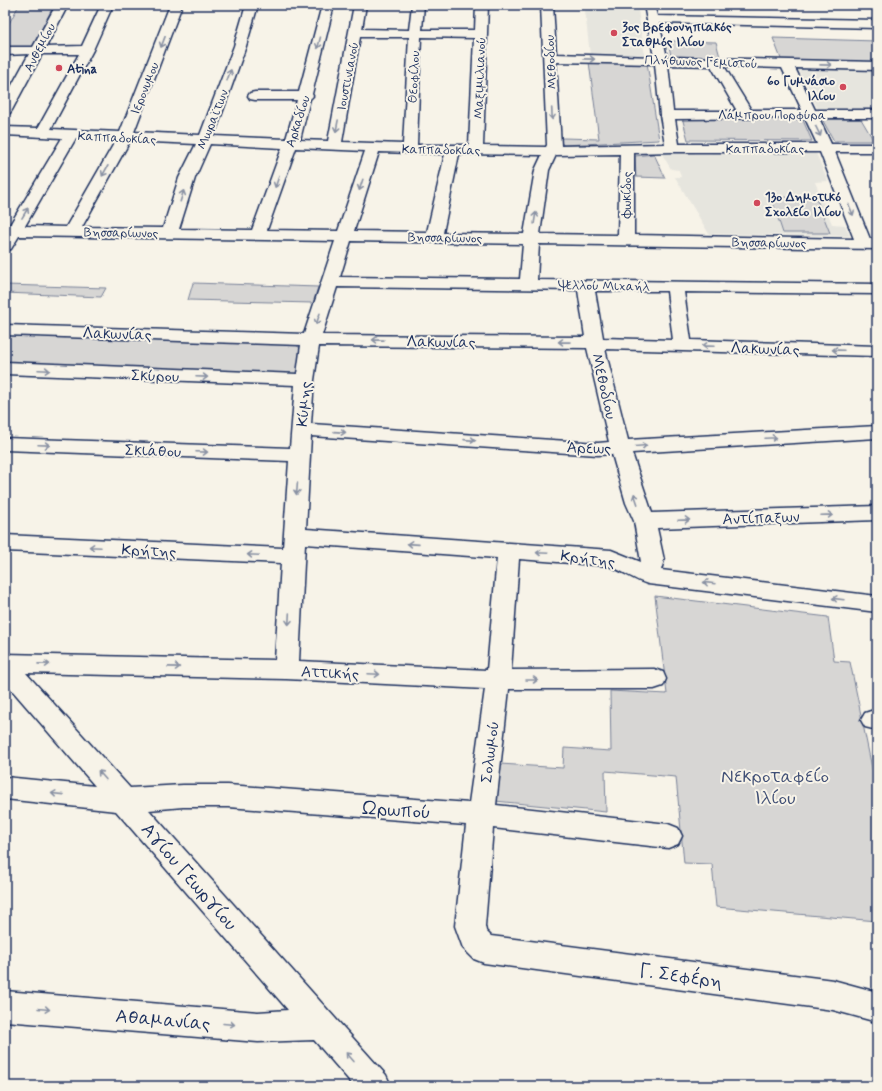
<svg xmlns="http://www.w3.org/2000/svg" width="882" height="1091" viewBox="0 0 882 1091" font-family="Mynerve,sans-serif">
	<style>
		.built { fill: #e6e5de }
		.green { fill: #d7d6d4; stroke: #798299 }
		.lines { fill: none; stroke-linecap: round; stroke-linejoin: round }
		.minor-casing { stroke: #1b2f5e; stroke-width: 3 }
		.minor { fill: #f7f3e8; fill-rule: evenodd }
		.oneway { stroke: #8991a3 }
		.poi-dot { fill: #d1495b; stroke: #f7f3e8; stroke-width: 1.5 }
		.labels { text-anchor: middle; stroke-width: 4; stroke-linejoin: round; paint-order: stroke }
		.far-poi-label { font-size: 13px; font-weight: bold; fill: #1b2f5e; stroke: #f7f3e8; text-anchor: start }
		.far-street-label { font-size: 13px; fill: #1b2f5e; stroke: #f7f3e8 }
		.street-label { font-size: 16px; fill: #1b2f5e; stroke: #f7f3e8 }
		.near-park-label { font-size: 19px; fill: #415076; stroke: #f7f3e8 }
		.near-street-label { font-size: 19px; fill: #1b2f5e; stroke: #f7f3e8 }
	</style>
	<rect width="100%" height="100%" fill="#f7f3e8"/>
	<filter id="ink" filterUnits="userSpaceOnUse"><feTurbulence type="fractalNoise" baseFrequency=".025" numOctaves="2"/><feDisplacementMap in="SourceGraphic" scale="8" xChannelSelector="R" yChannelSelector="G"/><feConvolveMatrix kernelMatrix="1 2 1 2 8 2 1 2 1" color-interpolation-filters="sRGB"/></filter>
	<g filter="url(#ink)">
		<g class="built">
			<polygon points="589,8 638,10 645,56 590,55 585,11"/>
			<polygon points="797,68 877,69 877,109 818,109 809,91 810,90"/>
			<polygon points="694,152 695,154 711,154 711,153 749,153 750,154 766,155 766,153 816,153 828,181 815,182 832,224 845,225 850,236 709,234 675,177 681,177 679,170 671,169 662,154"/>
		</g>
		<g class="green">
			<polygon points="19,5 54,5 31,49 5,49 5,31"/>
			<polygon points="773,38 877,41 877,62 781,59"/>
			<polygon points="668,41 716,42 720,57 671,56"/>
			<polygon points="589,62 647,63 659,140 564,145 560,142 560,139 563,138 599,139"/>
			<polygon points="682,117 802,118 812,141 688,140"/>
			<polygon points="822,119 861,119 874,141 834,141"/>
			<polygon points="654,154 665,178 636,177 635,156"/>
			<polygon points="771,197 816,198 830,233 783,233"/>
			<polygon points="193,283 318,287 313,303 188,300"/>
			<polygon points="5,285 106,288 101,297 5,293"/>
			<polygon points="5,332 295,344 301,349 297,376 5,365"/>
			<polygon points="655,596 828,617 834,661 850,662 877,792 877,921 716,907 712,864 684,863 676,777 605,771 606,812 495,801 500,764 563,768 564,748 611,751 610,691 667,694"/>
		</g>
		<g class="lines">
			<defs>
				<g id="minor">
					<path d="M56,5H68L46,47L82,46L101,5H113L93,50L51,129L120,132L170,5H182L134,132L200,135L234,46L246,5H258L246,46L214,136L286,139L297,100H255L250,99L248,96L250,93L255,92H299L322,5H334L312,94L313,96L310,99L300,140L328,141L354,5H366L362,29L409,30L412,5H424L422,30H475L476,5H488L483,146L546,147L547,145L541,5H553L556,54L654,57L644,5H654L657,16L877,20V28L659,23L667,57L877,62V70L795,68L815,110H877V118H819L831,144H877V152H835L870,239H877V249L539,244L537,280L877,284V294L684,292L691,340L877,346V356L605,349L628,440L877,426V438L632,453L652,513L877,506V520L657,528L664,560L661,570L877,596V612L648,584C634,580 623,571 609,566L519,559L511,670L654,669L663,672L666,679L663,686L654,689H509L496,805L668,824L678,828L682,836L678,844L668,848L493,828L485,926L486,931L491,936L833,980L877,992V1022L833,1010L484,963L474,959L463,948L455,926L466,825L228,807H183L149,810L386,1075L391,1086H354L314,1040L258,1042L5,1021V991L258,1012L288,1010L116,811L5,799V777L95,786L5,682V654L275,660L281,563L5,551V535L283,548L289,461L5,450V438L290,448L295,385L5,374V362L297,374L301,345L5,335V325L304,334L335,241L19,236L11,249L5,251V233L62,138L5,135V127L38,128L79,54H42L12,110L10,113L5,114V98L29,54L5,55V47H33ZM360,37H409L403,144L342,142ZM421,37L474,38L469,145H417ZM556,62L655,64L660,115L665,144L561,146ZM668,65L711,66L737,111H673ZM724,66L782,68L802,110H751ZM805,118L817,144H679L675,119ZM76,138L116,140L66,227L25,226ZM130,141L196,144L179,178L163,228L82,227ZM210,144L282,148L252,230L179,229L195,178ZM296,148L365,151L338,231L267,230ZM379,152L445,154L427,232L354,231ZM673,152H820L854,239L634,235V153ZM459,154L542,155L535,170L524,234L443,233ZM620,154L618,235L540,234L549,170L556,155ZM351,241L523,244L520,279L340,277ZM337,287L578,290L585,337L322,335ZM595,291H667L673,340L603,338ZM319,346L587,348L609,442L598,443L311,424L314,380ZM311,436L598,455L612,454L626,503L634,521L641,562L611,550L306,529ZM305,544L497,558L487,670L299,661ZM26,673L286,679L485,689L469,803L228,785H183L130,788Z"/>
					<polygon points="874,710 877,710 877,730 865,727 861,720 865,713"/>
				</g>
			</defs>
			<use href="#minor" class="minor-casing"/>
			<use href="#minor" class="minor"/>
		</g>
		<defs><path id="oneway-shaft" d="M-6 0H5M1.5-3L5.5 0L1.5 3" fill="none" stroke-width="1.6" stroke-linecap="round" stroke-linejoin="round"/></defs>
		<g class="oneway">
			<use href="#oneway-shaft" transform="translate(163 42) rotate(111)"/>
			<use href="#oneway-shaft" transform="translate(319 43) rotate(104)"/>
			<use href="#oneway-shaft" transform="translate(589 59) rotate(1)"/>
			<use href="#oneway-shaft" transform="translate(826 65) rotate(1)"/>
			<use href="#oneway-shaft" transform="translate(229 75) rotate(-70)"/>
			<use href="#oneway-shaft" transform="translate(552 114) rotate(87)"/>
			<use href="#oneway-shaft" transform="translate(337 126) rotate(101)"/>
			<use href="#oneway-shaft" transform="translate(818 131) rotate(64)"/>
			<use href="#oneway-shaft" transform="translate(105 171) rotate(119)"/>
			<use href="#oneway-shaft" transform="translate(277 182) rotate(109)"/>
			<use href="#oneway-shaft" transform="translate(361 185) rotate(108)"/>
			<use href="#oneway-shaft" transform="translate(182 196) rotate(-73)"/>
			<use href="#oneway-shaft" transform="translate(851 210) rotate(68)"/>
			<use href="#oneway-shaft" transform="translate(25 213) rotate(-59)"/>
			<use href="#oneway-shaft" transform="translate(535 218) rotate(-81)"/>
			<use href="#oneway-shaft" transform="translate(318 319) rotate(109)"/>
			<use href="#oneway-shaft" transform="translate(378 340) rotate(-179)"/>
			<use href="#oneway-shaft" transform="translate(564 342) rotate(-179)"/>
			<use href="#oneway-shaft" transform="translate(708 346) rotate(-178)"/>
			<use href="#oneway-shaft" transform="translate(838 350) rotate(-178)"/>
			<use href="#oneway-shaft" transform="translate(44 370) rotate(3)"/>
			<use href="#oneway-shaft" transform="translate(202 377) rotate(2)"/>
			<use href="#oneway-shaft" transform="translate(340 432) rotate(4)"/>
			<use href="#oneway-shaft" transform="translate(771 438) rotate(-3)"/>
			<use href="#oneway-shaft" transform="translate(470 440) rotate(4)"/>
			<use href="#oneway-shaft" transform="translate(44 445) rotate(2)"/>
			<use href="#oneway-shaft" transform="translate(641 446) rotate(-5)"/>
			<use href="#oneway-shaft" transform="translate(202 452) rotate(2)"/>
			<use href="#oneway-shaft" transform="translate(297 489) rotate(94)"/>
			<use href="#oneway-shaft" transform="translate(636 499) rotate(-109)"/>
			<use href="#oneway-shaft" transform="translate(827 515) rotate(-2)"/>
			<use href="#oneway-shaft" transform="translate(684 520) rotate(-2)"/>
			<use href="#oneway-shaft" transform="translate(413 544) rotate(-176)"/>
			<use href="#oneway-shaft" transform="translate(95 547) rotate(-177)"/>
			<use href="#oneway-shaft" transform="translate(542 553) rotate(-177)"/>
			<use href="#oneway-shaft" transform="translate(253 555) rotate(-177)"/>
			<use href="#oneway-shaft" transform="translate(709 583) rotate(-173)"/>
			<use href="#oneway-shaft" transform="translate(838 599) rotate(-173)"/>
			<use href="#oneway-shaft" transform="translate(289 619) rotate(93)"/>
			<use href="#oneway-shaft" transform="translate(44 664) rotate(1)"/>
			<use href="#oneway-shaft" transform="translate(174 667) rotate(1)"/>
			<use href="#oneway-shaft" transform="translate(374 674) rotate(3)"/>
			<use href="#oneway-shaft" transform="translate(532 680)"/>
			<use href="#oneway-shaft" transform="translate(102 775) rotate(-131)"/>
			<use href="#oneway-shaft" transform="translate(57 794) rotate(-174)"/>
			<use href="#oneway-shaft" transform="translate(44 1009) rotate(5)"/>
			<use href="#oneway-shaft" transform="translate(229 1024) rotate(5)"/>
			<use href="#oneway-shaft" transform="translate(350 1057) rotate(-131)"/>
		</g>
	</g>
	<g class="poi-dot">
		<circle cx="614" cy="33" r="4"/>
		<circle cx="59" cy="68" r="4"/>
		<circle cx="843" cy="87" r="4"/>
		<circle cx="757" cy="203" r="4"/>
	</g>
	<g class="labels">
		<g class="far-poi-label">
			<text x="622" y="31">3ος Βρεφονηπιακός<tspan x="622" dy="15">Σταθμός Ιλίου</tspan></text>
			<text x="67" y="73">Atina</text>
			<text x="835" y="85" text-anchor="end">6ο Γυμνάσιο<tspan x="835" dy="15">Ιλίου</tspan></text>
			<text x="765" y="201">13ο Δημοτικό<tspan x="765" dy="15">Σχολείο Ιλίου</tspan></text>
		</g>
		<g class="far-street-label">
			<text transform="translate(39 47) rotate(-62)" y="5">Ανθεμίου</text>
			<text transform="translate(701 61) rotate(2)" y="5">Πλήθωνος Γεμιστού</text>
			<text transform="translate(550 62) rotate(-93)" y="5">Μεθοδίου</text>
			<text transform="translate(347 76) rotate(-79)" y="5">Ιουστινιανού</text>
			<text transform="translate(413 77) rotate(-87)" y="5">Θεοφίλου</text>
			<text transform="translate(479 78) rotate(-88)" y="5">Μαξιμιλιανού</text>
			<text transform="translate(144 88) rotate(-68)" y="5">Ιερονυμου</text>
			<text x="772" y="119">Λάμπρου Πορφύρα</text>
			<text transform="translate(212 119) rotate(-68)" y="5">Μωραϊτων</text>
			<text transform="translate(297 121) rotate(-72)" y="5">Αρκαδίου</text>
			<text transform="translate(117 137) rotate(3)" y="5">Καππαδοκίας</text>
			<text x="765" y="153">Καππαδοκίας</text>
			<text transform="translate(441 149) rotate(1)" y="5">Καππαδοκίας</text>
			<text transform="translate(626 195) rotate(-90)" y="5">Φωκίδος</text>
			<text transform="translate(121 232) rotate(1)" y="5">Βησσαρίωνος</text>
			<text transform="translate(445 237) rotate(1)" y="5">Βησσαρίωνος</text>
			<text transform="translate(769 242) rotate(1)" y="5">Βησσαρίωνος</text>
			<text transform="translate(604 285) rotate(1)" y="5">Ψελλού Μιχαήλ</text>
		</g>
		<g class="street-label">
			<text transform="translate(117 333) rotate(2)" y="6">Λακωνίας</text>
			<text transform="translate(441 341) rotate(1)" y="6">Λακωνίας</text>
			<text transform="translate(765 348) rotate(2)" y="6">Λακωνίας</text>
			<text transform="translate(155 375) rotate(2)" y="6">Σκύρου</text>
			<text transform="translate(605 386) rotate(77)" y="6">Μεθοδίου</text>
			<text transform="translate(303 404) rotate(-85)" y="6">Κύμης</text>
			<text transform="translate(589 447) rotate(2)" y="6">Άρεως</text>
			<text transform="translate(153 450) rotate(2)" y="6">Σκιάθου</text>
			<text transform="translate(761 517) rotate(-2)" y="6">Αντίπαξων</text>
			<text transform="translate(149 550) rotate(3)" y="6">Κρήτης</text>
			<text transform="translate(588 558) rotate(7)" y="6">Κρήτης</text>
			<text transform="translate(330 672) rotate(3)" y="6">Αττικής</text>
			<text transform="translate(489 752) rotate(-83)" y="6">Σολωμού</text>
		</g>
		<g class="near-park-label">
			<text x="775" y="782">Νεκροταφείο<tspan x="775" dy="22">Ιλίου</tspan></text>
		</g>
		<g class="near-street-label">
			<text transform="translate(396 809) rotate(4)" y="7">Ωρωπού</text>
			<text transform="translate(190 876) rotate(49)" y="7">Αγίου Γεωργίου</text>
			<text transform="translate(681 975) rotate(8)" y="7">Γ. Σεφέρη</text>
			<text transform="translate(163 1019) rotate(5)" y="7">Αθαμανίας</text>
		</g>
	</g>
	<rect width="882" height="1091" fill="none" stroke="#f7f3e8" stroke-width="20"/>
	<rect x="10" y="10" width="862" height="1071" fill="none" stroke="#1b2f5e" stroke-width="1.5" filter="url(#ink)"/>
</svg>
